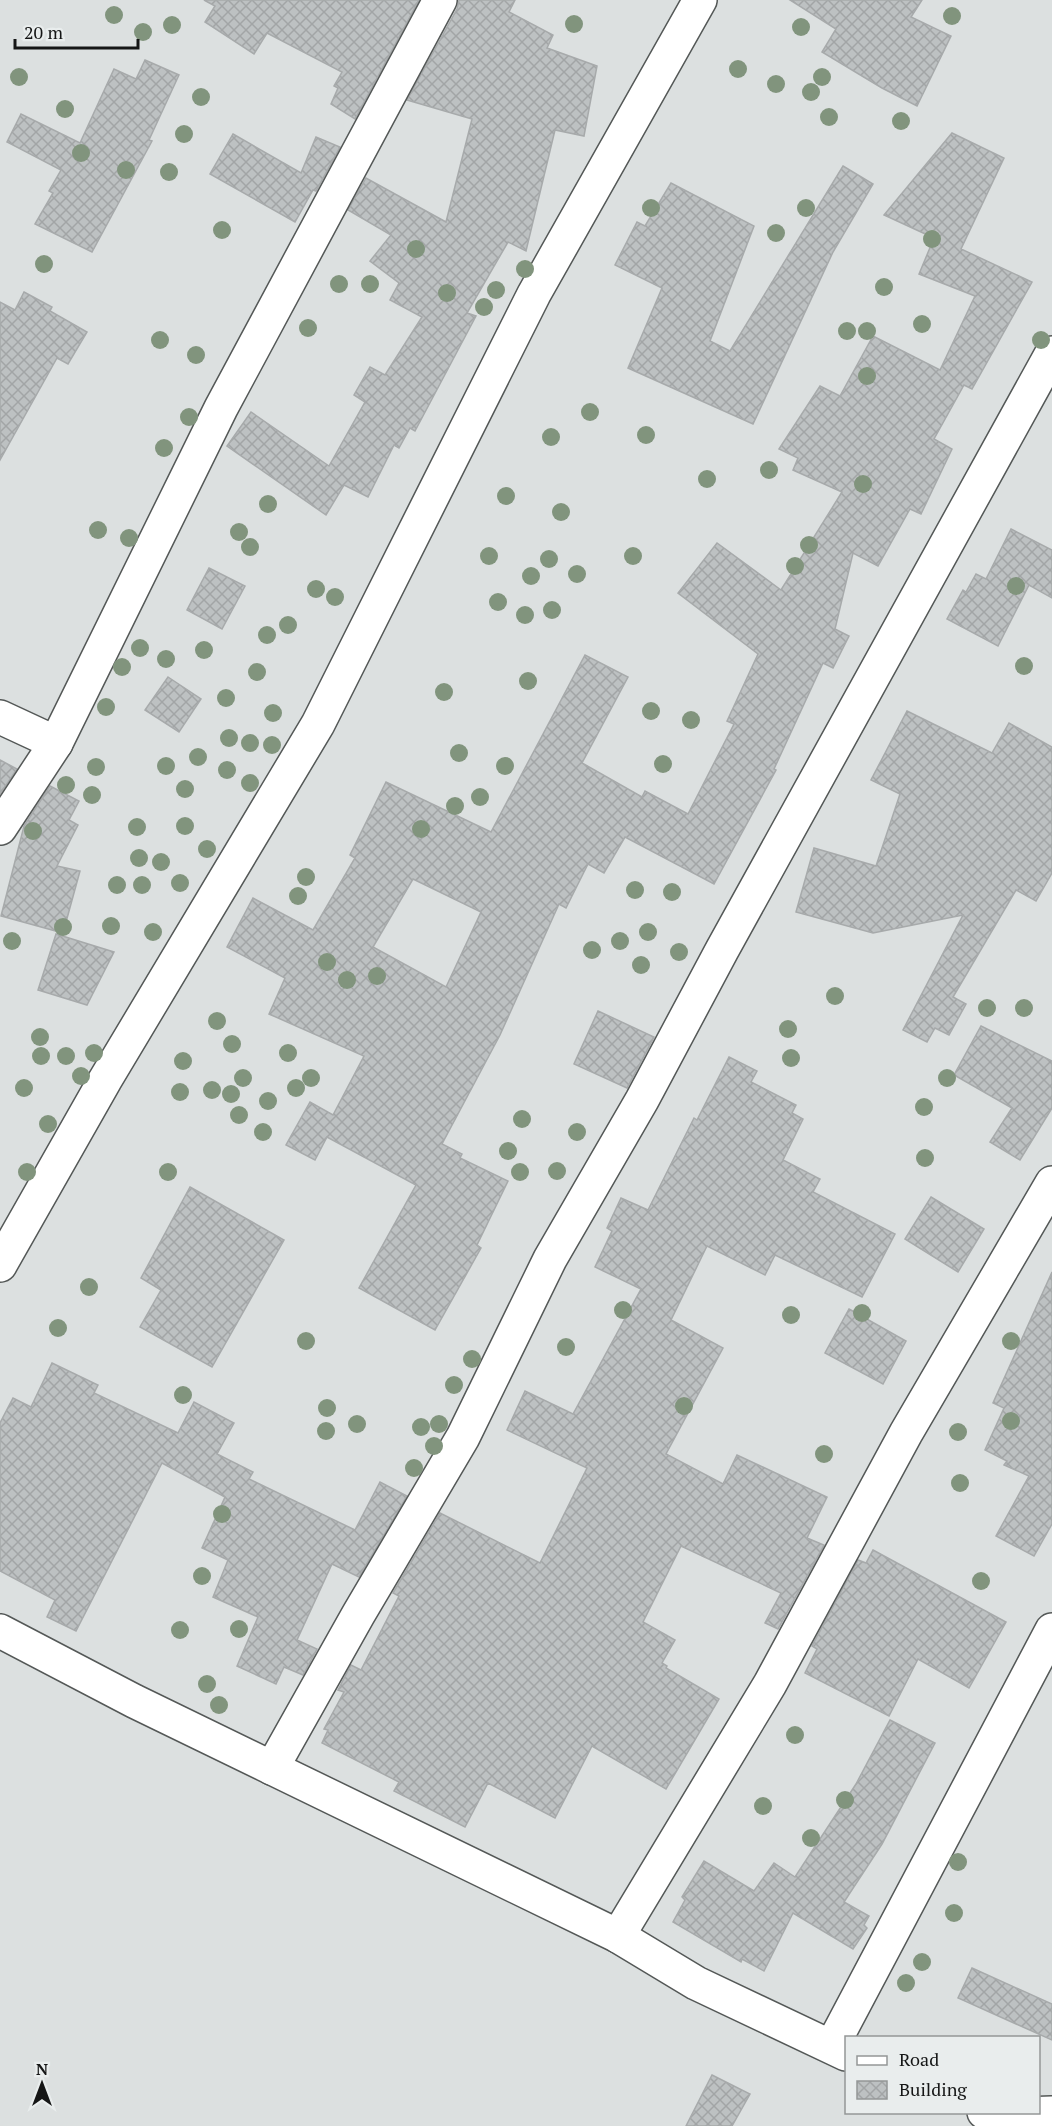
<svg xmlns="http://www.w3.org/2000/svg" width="1052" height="2126" viewBox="0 0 1052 2126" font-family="'PT Serif',serif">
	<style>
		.building { fill: url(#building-cross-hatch); stroke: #a7aaab; stroke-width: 1.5; fill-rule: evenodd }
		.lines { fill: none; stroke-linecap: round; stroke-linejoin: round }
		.minor-casing { stroke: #545857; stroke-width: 36 }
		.minor { stroke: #fff; stroke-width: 33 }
		.tree { fill: #81947d }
	</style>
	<defs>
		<pattern id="building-cross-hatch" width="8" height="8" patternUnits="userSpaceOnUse" patternTransform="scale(1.5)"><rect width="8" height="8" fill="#bdc1c2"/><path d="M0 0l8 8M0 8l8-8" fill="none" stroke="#a2a5a6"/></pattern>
	</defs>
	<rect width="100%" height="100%" fill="#dce0e0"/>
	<g class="building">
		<polygon points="204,0 419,0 355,119 331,104 338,88 334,86 342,72 267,33 254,54 205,22 215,6"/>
		<polygon points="459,0 515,0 509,12 553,35 547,48 597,66 584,136 555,130 526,251 508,242 467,313 476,316 415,431 410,428 399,448 394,445 368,497 344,485 326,515 227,446 251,412 329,466 365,402 354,395 370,367 385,375 422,317 390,300 399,283 370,261 391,235 348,210 366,178 446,222 472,119 407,100 457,9"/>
		<polygon points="790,0 922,0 911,17 951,36 917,106 882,88 822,52 836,29"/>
		<polygon points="145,60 179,75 149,140 152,141 92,252 35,224 53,193 49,191 61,170 7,142 21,114 80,143 114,69 136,79"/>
		<path d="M952,133L1004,158L961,249L1032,282L972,389L964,385L934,439L952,449L921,514L910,509L878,566L853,553L835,629L849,636L833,668L823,663L774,769L776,770L714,884L625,837L604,873L588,864L566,908L559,904L500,1035L442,1144L462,1154L460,1158L508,1181L477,1245L481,1248L435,1330L359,1288L416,1185L327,1137L315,1160L286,1145L310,1102L333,1115L364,1056L269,1014L285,978L227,947L253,898L313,930L355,858L350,855L386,782L491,832L585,655L628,677L582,763L642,797L645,791L688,814L734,724L727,721L758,654L678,593L717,543L781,590L842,492L793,470L798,458L779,449L820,386L840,396L873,336L940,370L975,296L919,274L934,238L884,215ZM413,879L481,912L446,987L373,947Z"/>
		<polygon points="233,134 301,173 316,137 340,147 316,191 313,190 295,222 210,174"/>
		<polygon points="843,166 873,184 833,252 753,424 628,368 662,288 615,265 637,222 645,226 671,183 754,226 710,341 730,351"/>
		<polygon points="24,292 52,307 50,311 87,332 68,364 57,358 0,460 0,302 15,310"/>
		<polygon points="1011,529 1052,550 1052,598 1029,585 998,646 947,619 963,590 966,592 976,574 986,579"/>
		<polygon points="209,568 245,586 222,629 187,610"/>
		<polygon points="168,677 201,699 179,732 145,710"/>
		<polygon points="907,711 992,753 1009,723 1052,747 1052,873 1036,901 1016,890 953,997 966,1004 949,1035 935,1028 927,1042 903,1030 963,915 873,933 796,912 814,848 876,866 900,794 871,780"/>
		<polygon points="0,760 17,769 0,794"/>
		<polygon points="50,786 79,801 69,820 78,825 57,866 80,871 63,933 1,916 24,826"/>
		<polygon points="56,934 114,952 87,1005 38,990"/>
		<polygon points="598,1011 654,1037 627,1088 574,1064"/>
		<polygon points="981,1026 1052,1061 1052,1108 1020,1160 990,1142 1012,1108 954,1075"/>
		<polygon points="729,1057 757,1071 751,1082 796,1105 792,1113 803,1119 783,1160 820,1179 813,1192 895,1234 862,1297 775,1255 765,1275 707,1246 671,1320 723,1348 666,1454 723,1484 737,1455 827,1497 807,1538 824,1545 778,1629 765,1623 781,1593 681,1546 643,1622 675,1640 662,1663 667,1666 666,1668 719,1699 666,1789 592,1746 555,1818 488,1783 465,1827 394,1791 399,1782 322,1743 328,1730 324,1729 344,1692 338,1690 351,1665 361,1670 399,1596 393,1593 440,1513 540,1563 587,1468 507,1430 525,1391 573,1414 641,1289 595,1267 612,1231 607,1228 621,1198 648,1210 694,1118 697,1120"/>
		<polygon points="190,1187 284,1240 212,1367 140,1327 161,1290 141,1278"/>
		<polygon points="931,1197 984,1229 958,1272 905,1239"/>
		<polygon points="1052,1272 1052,1524 1034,1556 996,1536 1029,1476 1004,1465 1007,1461 985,1450 1004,1408 993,1403"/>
		<polygon points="849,1309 906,1341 883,1384 825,1353"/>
		<polygon points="52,1363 98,1385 94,1393 178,1433 194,1402 234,1423 217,1454 253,1472 249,1479 355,1530 380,1482 407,1496 359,1577 332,1564 297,1640 317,1649 303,1675 284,1667 276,1684 237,1666 258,1617 213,1597 228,1560 202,1548 225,1497 162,1463 76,1631 47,1617 55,1600 0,1571 0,1423 13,1398 31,1407"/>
		<polygon points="873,1550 1006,1622 969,1688 918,1659 889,1716 805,1673 817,1649 812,1646 858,1560 866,1563"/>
		<polygon points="890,1720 935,1743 882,1844 844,1902 869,1916 864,1925 867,1928 853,1949 793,1913 764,1971 742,1959 741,1962 673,1922 685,1900 682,1897 704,1861 754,1891 774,1863 795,1877 856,1784"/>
		<polygon points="972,1968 1052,2004 1052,2040 958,1998"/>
		<polygon points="712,2075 750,2094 732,2126 686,2126"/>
	</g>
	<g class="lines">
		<defs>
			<g id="minor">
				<polyline points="0,717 56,743"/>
				<polyline points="0,828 56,743 221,408 440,0"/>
				<polyline points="0,1265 105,1080 318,724 534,294 700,0"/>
				<polyline points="0,1631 134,1701 618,1936 696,1983 846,2054"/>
				<polyline points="272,1768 358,1615 463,1437 550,1259 642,1100 722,950 1052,353"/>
				<polyline points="618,1936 770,1684 906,1433 1052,1183"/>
				<polyline points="832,2046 1052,1630"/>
				<polyline points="984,2112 991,2115 1052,2113"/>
			</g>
		</defs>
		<use href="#minor" class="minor-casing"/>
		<use href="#minor" class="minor"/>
	</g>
	<g class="tree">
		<circle cx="114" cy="15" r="9"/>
		<circle cx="952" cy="16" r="9"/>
		<circle cx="574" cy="24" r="9"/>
		<circle cx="172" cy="25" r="9"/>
		<circle cx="801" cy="27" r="9"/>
		<circle cx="143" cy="32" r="9"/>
		<circle cx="738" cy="69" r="9"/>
		<circle cx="19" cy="77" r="9"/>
		<circle cx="822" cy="77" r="9"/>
		<circle cx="776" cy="84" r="9"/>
		<circle cx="811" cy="92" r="9"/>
		<circle cx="201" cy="97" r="9"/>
		<circle cx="65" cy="109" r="9"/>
		<circle cx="829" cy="117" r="9"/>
		<circle cx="901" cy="121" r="9"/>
		<circle cx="184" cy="134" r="9"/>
		<circle cx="81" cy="153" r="9"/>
		<circle cx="126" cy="170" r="9"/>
		<circle cx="169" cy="172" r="9"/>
		<circle cx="651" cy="208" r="9"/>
		<circle cx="806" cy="208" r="9"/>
		<circle cx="222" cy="230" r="9"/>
		<circle cx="776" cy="233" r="9"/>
		<circle cx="932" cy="239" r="9"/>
		<circle cx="416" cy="249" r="9"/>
		<circle cx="44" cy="264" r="9"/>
		<circle cx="525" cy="269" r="9"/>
		<circle cx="339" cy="284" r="9"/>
		<circle cx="370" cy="284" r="9"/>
		<circle cx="884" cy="287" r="9"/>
		<circle cx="496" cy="290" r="9"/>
		<circle cx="447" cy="293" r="9"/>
		<circle cx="484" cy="307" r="9"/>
		<circle cx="922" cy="324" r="9"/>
		<circle cx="308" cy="328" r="9"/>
		<circle cx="847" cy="331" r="9"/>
		<circle cx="867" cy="331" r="9"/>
		<circle cx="160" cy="340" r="9"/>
		<circle cx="1041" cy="340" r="9"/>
		<circle cx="196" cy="355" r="9"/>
		<circle cx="867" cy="376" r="9"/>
		<circle cx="590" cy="412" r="9"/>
		<circle cx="189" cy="417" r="9"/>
		<circle cx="646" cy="435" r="9"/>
		<circle cx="551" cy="437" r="9"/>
		<circle cx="164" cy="448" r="9"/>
		<circle cx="769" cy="470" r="9"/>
		<circle cx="707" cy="479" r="9"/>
		<circle cx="863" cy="484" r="9"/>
		<circle cx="506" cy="496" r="9"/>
		<circle cx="268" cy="504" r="9"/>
		<circle cx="561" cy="512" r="9"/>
		<circle cx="98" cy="530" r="9"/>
		<circle cx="239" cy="532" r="9"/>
		<circle cx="129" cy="538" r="9"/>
		<circle cx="809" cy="545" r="9"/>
		<circle cx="250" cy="547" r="9"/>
		<circle cx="489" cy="556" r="9"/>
		<circle cx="633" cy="556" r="9"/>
		<circle cx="549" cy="559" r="9"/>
		<circle cx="795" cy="566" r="9"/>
		<circle cx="577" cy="574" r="9"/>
		<circle cx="531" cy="576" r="9"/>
		<circle cx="1016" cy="586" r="9"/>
		<circle cx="316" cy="589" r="9"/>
		<circle cx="335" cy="597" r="9"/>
		<circle cx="498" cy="602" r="9"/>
		<circle cx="552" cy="610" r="9"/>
		<circle cx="525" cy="615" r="9"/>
		<circle cx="288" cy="625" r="9"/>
		<circle cx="267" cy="635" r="9"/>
		<circle cx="140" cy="648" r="9"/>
		<circle cx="204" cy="650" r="9"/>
		<circle cx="166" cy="659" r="9"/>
		<circle cx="1024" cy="666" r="9"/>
		<circle cx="122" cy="667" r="9"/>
		<circle cx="257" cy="672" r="9"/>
		<circle cx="528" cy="681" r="9"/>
		<circle cx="444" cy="692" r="9"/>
		<circle cx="226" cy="698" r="9"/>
		<circle cx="106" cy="707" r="9"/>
		<circle cx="651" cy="711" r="9"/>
		<circle cx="273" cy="713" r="9"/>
		<circle cx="691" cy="720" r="9"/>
		<circle cx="229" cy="738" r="9"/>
		<circle cx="250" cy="743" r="9"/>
		<circle cx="272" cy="745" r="9"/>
		<circle cx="459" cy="753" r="9"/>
		<circle cx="198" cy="757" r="9"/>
		<circle cx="663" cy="764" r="9"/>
		<circle cx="166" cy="766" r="9"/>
		<circle cx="505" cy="766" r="9"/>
		<circle cx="96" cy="767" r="9"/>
		<circle cx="227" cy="770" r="9"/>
		<circle cx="250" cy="783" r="9"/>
		<circle cx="66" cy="785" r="9"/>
		<circle cx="185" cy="789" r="9"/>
		<circle cx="92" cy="795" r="9"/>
		<circle cx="480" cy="797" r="9"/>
		<circle cx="455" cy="806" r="9"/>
		<circle cx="185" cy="826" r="9"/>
		<circle cx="137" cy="827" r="9"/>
		<circle cx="421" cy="829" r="9"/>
		<circle cx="33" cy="831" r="9"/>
		<circle cx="207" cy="849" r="9"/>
		<circle cx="139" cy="858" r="9"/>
		<circle cx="161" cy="862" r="9"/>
		<circle cx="306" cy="877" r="9"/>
		<circle cx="180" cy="883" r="9"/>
		<circle cx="117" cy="885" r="9"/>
		<circle cx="142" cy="885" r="9"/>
		<circle cx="635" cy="890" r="9"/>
		<circle cx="672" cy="892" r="9"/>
		<circle cx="298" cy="896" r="9"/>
		<circle cx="111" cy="926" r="9"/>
		<circle cx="63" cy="927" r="9"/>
		<circle cx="153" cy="932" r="9"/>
		<circle cx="648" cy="932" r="9"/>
		<circle cx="12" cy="941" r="9"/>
		<circle cx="620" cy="941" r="9"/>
		<circle cx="592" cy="950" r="9"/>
		<circle cx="679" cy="952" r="9"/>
		<circle cx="327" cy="962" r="9"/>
		<circle cx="641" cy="965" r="9"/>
		<circle cx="377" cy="976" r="9"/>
		<circle cx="347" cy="980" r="9"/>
		<circle cx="835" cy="996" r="9"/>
		<circle cx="987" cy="1008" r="9"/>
		<circle cx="1024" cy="1008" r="9"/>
		<circle cx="217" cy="1021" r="9"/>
		<circle cx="788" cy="1029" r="9"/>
		<circle cx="40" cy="1037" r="9"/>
		<circle cx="232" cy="1044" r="9"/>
		<circle cx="94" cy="1053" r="9"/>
		<circle cx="288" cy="1053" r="9"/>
		<circle cx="41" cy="1056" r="9"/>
		<circle cx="66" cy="1056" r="9"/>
		<circle cx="791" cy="1058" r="9"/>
		<circle cx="183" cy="1061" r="9"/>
		<circle cx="81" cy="1076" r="9"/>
		<circle cx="243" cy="1078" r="9"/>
		<circle cx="311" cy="1078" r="9"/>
		<circle cx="947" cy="1078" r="9"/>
		<circle cx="24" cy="1088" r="9"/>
		<circle cx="296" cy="1088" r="9"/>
		<circle cx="212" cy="1090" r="9"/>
		<circle cx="180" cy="1092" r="9"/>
		<circle cx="231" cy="1094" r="9"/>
		<circle cx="268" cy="1101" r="9"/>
		<circle cx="924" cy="1107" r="9"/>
		<circle cx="239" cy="1115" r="9"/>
		<circle cx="522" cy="1119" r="9"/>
		<circle cx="48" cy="1124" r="9"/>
		<circle cx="263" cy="1132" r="9"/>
		<circle cx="577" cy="1132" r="9"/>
		<circle cx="508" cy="1151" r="9"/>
		<circle cx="925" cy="1158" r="9"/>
		<circle cx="557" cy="1171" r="9"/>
		<circle cx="27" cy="1172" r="9"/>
		<circle cx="168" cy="1172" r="9"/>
		<circle cx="520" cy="1172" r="9"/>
		<circle cx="89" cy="1287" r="9"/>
		<circle cx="623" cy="1310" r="9"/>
		<circle cx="862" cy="1313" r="9"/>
		<circle cx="791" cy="1315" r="9"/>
		<circle cx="58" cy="1328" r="9"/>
		<circle cx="306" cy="1341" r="9"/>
		<circle cx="1011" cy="1341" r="9"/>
		<circle cx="566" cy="1347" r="9"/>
		<circle cx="472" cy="1359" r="9"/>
		<circle cx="454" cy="1385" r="9"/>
		<circle cx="183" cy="1395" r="9"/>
		<circle cx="684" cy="1406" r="9"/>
		<circle cx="327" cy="1408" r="9"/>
		<circle cx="1011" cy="1421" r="9"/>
		<circle cx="357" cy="1424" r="9"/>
		<circle cx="439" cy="1424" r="9"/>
		<circle cx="421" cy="1427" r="9"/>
		<circle cx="326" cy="1431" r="9"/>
		<circle cx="958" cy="1432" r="9"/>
		<circle cx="434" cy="1446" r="9"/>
		<circle cx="824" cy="1454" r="9"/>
		<circle cx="414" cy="1468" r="9"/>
		<circle cx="960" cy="1483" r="9"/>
		<circle cx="222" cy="1514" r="9"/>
		<circle cx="202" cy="1576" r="9"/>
		<circle cx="981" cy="1581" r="9"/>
		<circle cx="239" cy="1629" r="9"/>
		<circle cx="180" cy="1630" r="9"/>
		<circle cx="207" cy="1684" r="9"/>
		<circle cx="219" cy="1705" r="9"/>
		<circle cx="795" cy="1735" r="9"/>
		<circle cx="845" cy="1800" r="9"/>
		<circle cx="763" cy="1806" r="9"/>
		<circle cx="811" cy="1838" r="9"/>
		<circle cx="958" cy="1862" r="9"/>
		<circle cx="954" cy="1913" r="9"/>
		<circle cx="922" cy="1962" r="9"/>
		<circle cx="906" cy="1983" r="9"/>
	</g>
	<rect x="845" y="2036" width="195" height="78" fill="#e9eded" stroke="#949797" stroke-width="1.5"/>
	<rect x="857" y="2056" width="30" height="9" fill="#ffffff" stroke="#949797" stroke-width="1.5"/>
	<text x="899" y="2066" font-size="18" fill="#151616">Road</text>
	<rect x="857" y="2081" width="30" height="18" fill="url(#building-cross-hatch)" stroke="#949797" stroke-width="1.5"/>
	<text x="899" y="2096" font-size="18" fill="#151616">Building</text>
	<g transform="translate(42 2084)" stroke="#e9eded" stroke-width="4.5" paint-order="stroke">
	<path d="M0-4.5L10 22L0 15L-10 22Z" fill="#151616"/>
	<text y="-9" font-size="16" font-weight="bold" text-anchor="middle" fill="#151616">N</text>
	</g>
	<path d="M15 39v9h123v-9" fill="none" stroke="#151616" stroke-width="3"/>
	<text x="24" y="39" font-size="18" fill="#151616" stroke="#e9eded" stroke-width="4.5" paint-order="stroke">20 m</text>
</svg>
